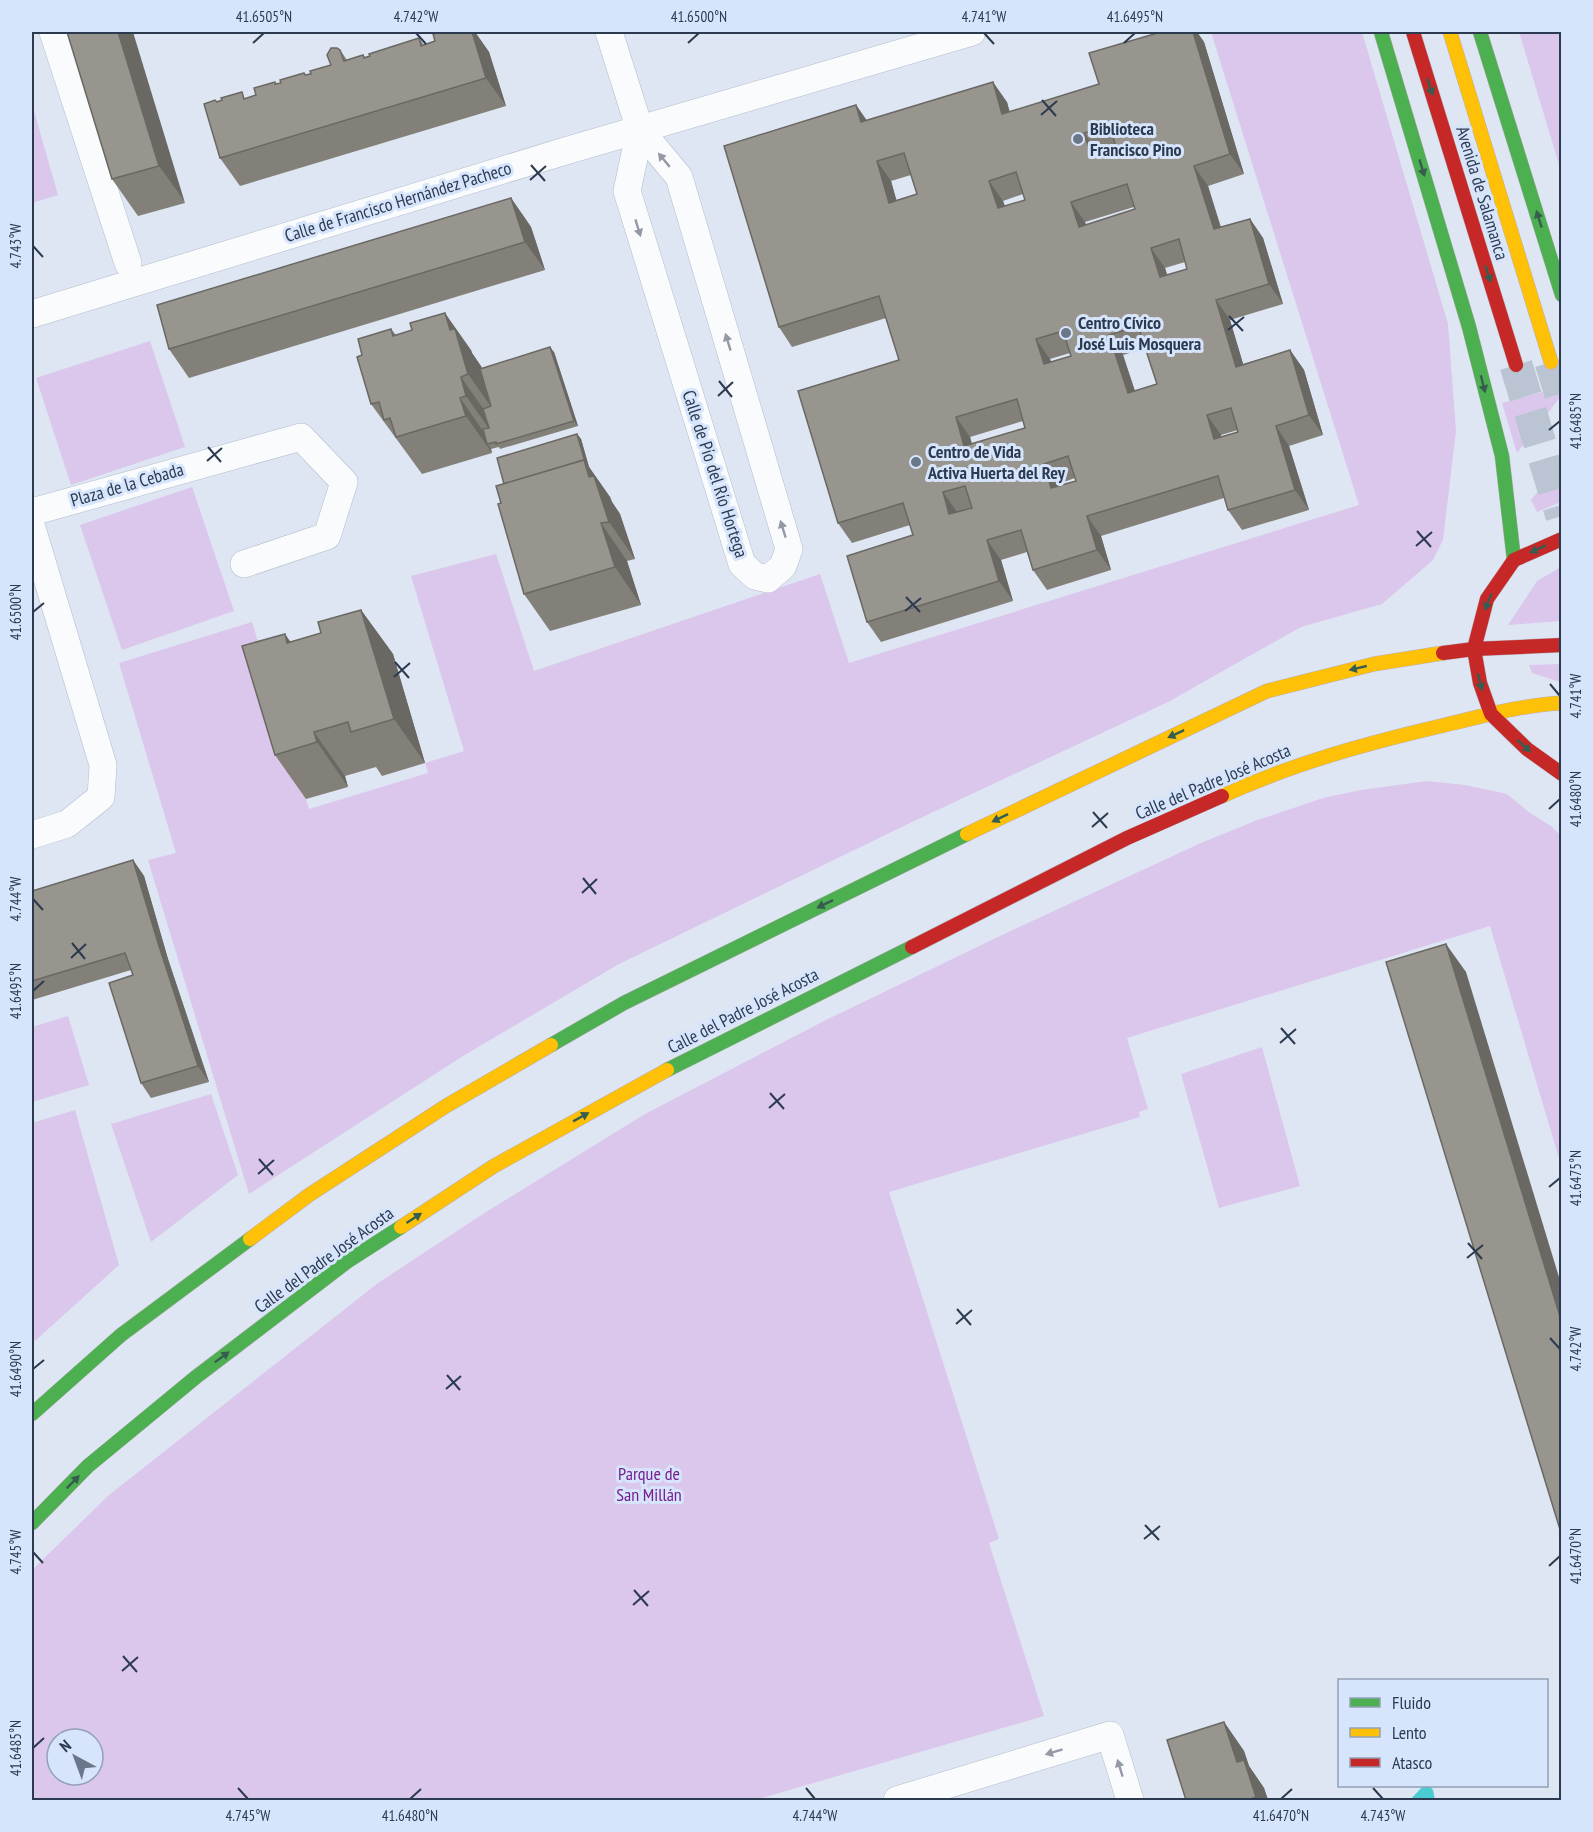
<svg xmlns="http://www.w3.org/2000/svg" width="1593" height="1832" viewBox="0 0 1593 1832" font-family="'PT Sans Narrow',sans-serif">
	<style>
		.green { fill: #dbc6ec; fill-rule: evenodd }
		.water { fill: #4bcbd2 }
		.lines { fill: none; stroke-linecap: round; stroke-linejoin: round }
		.highway-tunnel { stroke: #bac4d2; stroke-width: 33; stroke-dasharray: 33 16; stroke-linecap: butt }
		.street-casing { stroke: #b2bccb; stroke-width: 28 }
		.fast-casing { stroke: #b8adb5; stroke-width: 15 }
		.slow-casing { stroke: #b8adb5; stroke-width: 15 }
		.jam-casing { stroke: #b8adb5; stroke-width: 15 }
		.street { stroke: #fafbfd; stroke-width: 27 }
		.fast { stroke: #4caf50; stroke-width: 14 }
		.slow { stroke: #ffc107; stroke-width: 14 }
		.jam { stroke: #c62828; stroke-width: 14 }
		.wall { fill: #83807a; fill-rule: evenodd }
		.shaded-wall { fill: #6a6863 }
		.building { fill: #98958e; stroke: #6a6863; stroke-width: 1.5; fill-rule: evenodd }
		.oneway { fill: #365d50 }
		.oneway2 { fill: #939aa6 }
		.ticks { fill: none; stroke: #2c3a50; stroke-width: 2 }
		.poi-dot { fill: #6a7689; stroke: #d6e5fb; stroke-width: 2 }
		.labels { text-anchor: middle; stroke-width: 6; stroke-linejoin: round; paint-order: stroke }
		.poi-label { font-size: 18px; font-weight: bold; fill: #2c3a50; stroke: #d6e5fb; text-anchor: start }
		.street-label { font-size: 18px; fill: #2c3a50; stroke: #d6e5fb }
		.park-label { font-size: 18px; fill: #771c8e; stroke: #d6e5fb }
		.neatline { fill: none; stroke: #2c3a50; stroke-width: 2 }
		.ticks-label { font-size: 15px; text-anchor: middle; fill: #2c3a50 }
	</style>
	<rect width="100%" height="100%" fill="#dee6f3"/>
	<g class="green">
		<polygon points="1211,32 1362,32 1448,324 1456,431 1443,540 1433,560 1382,604 1301,627 1168,702 910,823 619,964 463,1056 249,1194 148,860 176,853 119,663 252,622 309,809 428,773 425,763 464,751 411,576 496,554 534,671 820,574 849,663 1359,505"/>
		<polygon points="1519,32 1561,32 1561,171"/>
		<polygon points="32,104 58,195 32,203"/>
		<polygon points="150,341 185,447 71,485 36,378"/>
		<polygon points="1561,387 1561,396 1517,453 1502,403"/>
		<polygon points="1561,463 1561,502 1537,512 1531,500"/>
		<polygon points="192,487 234,611 122,650 80,525"/>
		<polygon points="1561,567 1561,621 1508,625 1537,581"/>
		<polygon points="1561,664 1561,682 1560,682 1532,673 1529,665"/>
		<path d="M1427,781L1465,785L1507,794L1530,813L1551,826L1561,836V1165L1490,926L1127,1038L1148,1109L1139,1112L1140,1117L889,1192L999,1539L989,1543L1044,1716L755,1800H32V1570L109,1495L378,1283L486,1212L645,1114L824,1021L1002,935L1201,843L1255,821L1323,798L1361,790ZM57,1739H93V1775H57Z"/>
		<polygon points="68,1016 89,1085 32,1102 32,1027"/>
		<polygon points="1262,1047 1300,1186 1219,1208 1181,1074"/>
		<polygon points="211,1094 238,1175 151,1242 111,1124"/>
		<polygon points="75,1110 119,1265 35,1341 32,1331 32,1123"/>
	</g>
	<polygon class="water" points="1423,1786 1430,1786 1433,1790 1435,1800 1410,1800"/>
	<g class="lines">
		<g class="highway-tunnel">
			<polyline points="1551,362 1562,397"/>
			<polyline points="1516,365 1562,516"/>
		</g>
		<defs>
			<g id="street">
				<polyline points="53,32 128,263"/>
				<polyline points="609,32 640,130 679,177 789,549 783,566 768,579 755,576 742,564 627,191 640,130"/>
				<polyline points="32,314 562,152 972,32"/>
				<polyline points="32,512 301,437 344,482 327,536 244,564"/>
				<polyline points="32,528 103,765 101,797 67,824 32,835"/>
				<polyline points="897,1800 1110,1735 1130,1800"/>
			</g>
			<g id="fast">
				<polyline points="1381,32 1469,327 1502,456 1514,560"/>
				<polyline points="1480,32 1562,295"/>
				<polyline points="551,1045 624,1003 967,834"/>
				<polyline points="667,1070 912,947"/>
				<polyline points="32,1414 121,1335 250,1239"/>
				<polyline points="32,1523 88,1466 196,1377 348,1261 401,1227"/>
			</g>
			<g id="slow">
				<polyline points="1450,32 1551,362"/>
				<path d="M1222,796C1294,763 1368,743 1445,725C1483,716 1522,705 1562,703"/>
				<polyline points="967,834 1267,691 1374,664 1443,653"/>
				<polyline points="401,1227 494,1166 667,1070"/>
				<polyline points="250,1239 309,1195 446,1106 551,1045"/>
			</g>
			<g id="jam">
				<polyline points="1413,32 1516,365"/>
				<polyline points="1562,539 1514,560 1487,599 1474,649 1480,683 1491,714 1527,749 1562,774"/>
				<polyline points="1443,653 1474,649 1562,645"/>
				<polyline points="912,947 1127,838 1222,796"/>
			</g>
		</defs>
		<use href="#street" class="street-casing"/>
		<use href="#fast" class="fast-casing"/>
		<use href="#slow" class="slow-casing"/>
		<use href="#jam" class="jam-casing"/>
		<use href="#street" class="street"/>
		<use href="#fast" class="fast"/>
		<use href="#slow" class="slow"/>
		<use href="#jam" class="jam"/>
	</g>
	<g class="wall">
		<polygon points="67,32 185,203 138,216 112,179"/>
		<polygon points="442,32 475,32 489,52 506,106 240,186 220,158 217,102 246,98 256,95 276,84 306,75 331,65 340,50 347,60 363,55 365,57 419,38 424,45 435,41"/>
		<path d="M1161,32H1197L1204,42L1244,174L1208,186L1221,227L1250,219L1263,238L1283,304L1230,320L1243,364L1290,350L1304,370L1323,435L1289,446L1309,510L1242,530L1228,510L1224,498L1101,536L1111,570L1047,590L1033,570L1027,552L1001,560L1013,601L881,642L867,622L913,535L910,525L852,543L838,523L899,360L886,318L792,347L779,327L856,105L867,121L1007,102L1009,112L1099,84ZM1116,147L1117,150L1099,156L1098,153ZM911,175L917,194L896,200L891,181ZM1023,194L1025,200L1005,206L1003,201ZM1134,207L1135,209L1086,225L1085,222ZM1185,262L1187,269L1167,275L1165,268ZM1146,348L1157,384L1135,391L1123,355ZM1070,353L1071,356L1051,362L1050,359ZM1023,421L1025,428L972,444L970,437ZM1238,430V432L1221,437V435ZM1075,478L1076,481L1058,486V484Z"/>
		<polygon points="511,198 531,227 545,270 189,378 169,349"/>
		<polygon points="391,329 396,335 471,350 472,353 482,368 554,352 578,426 500,449 499,447 491,449 492,453 422,474 371,404 362,355"/>
		<polygon points="577,434 581,439 589,467 610,497 612,502 620,514 635,559 627,561 641,605 550,631 524,594 501,503 504,484"/>
		<polygon points="361,610 393,654 425,763 382,776 376,767 345,776 348,787 306,799 275,755 291,642 321,633"/>
		<polygon points="133,860 144,876 168,959 209,1082 151,1098 141,1083 133,975 131,970 32,1000 32,891"/>
		<polygon points="1224,1722 1244,1751 1249,1766 1264,1788 1268,1800 1186,1800"/>
	</g>
	<g class="shaded-wall">
		<polygon points="118,32 133,32 185,203 159,166"/>
		<polygon points="472,32 475,32 489,52 506,106 486,78"/>
		<polygon points="1193,32 1197,32 1204,42 1244,174 1230,154"/>
		<polygon points="993,82 1007,102 1016,134 1002,114"/>
		<polygon points="856,105 870,125 861,122"/>
		<polygon points="1084,133 1098,153 1106,178 1092,158"/>
		<polygon points="877,161 891,181 903,223 889,203"/>
		<polygon points="1194,166 1208,186 1227,249 1214,229"/>
		<polygon points="989,181 1003,201 1012,228 998,208"/>
		<polygon points="511,198 531,227 545,270 525,242"/>
		<polygon points="1071,202 1085,222 1093,247 1079,227"/>
		<polygon points="1250,219 1263,238 1283,304 1269,284"/>
		<polygon points="1151,248 1165,268 1174,297 1160,277"/>
		<polygon points="1216,300 1230,320 1250,387 1236,367"/>
		<polygon points="445,313 471,350 472,353 481,366 494,411 468,374 450,330"/>
		<polygon points="1109,335 1123,355 1142,413 1128,393"/>
		<polygon points="1036,339 1050,359 1058,384 1044,364"/>
		<polygon points="550,347 554,352 578,426 574,421"/>
		<polygon points="1290,350 1304,370 1323,435 1309,415"/>
		<polygon points="461,377 487,414 492,433 466,396"/>
		<polygon points="460,398 486,435 487,444 491,449 492,453 466,416"/>
		<polygon points="1207,415 1221,435 1228,459 1214,439"/>
		<polygon points="956,417 970,437 978,466 964,446"/>
		<polygon points="1276,426 1289,446 1309,510 1295,490"/>
		<polygon points="577,434 581,439 589,467 610,497 612,502 620,514 635,559 609,522 595,495"/>
		<polygon points="1044,464 1058,484 1065,508 1051,488"/>
		<polygon points="943,492 957,512 949,514"/>
		<polygon points="1087,516 1101,536 1111,570 1097,550"/>
		<polygon points="601,523 627,561 641,605 615,567"/>
		<polygon points="987,540 1001,560 1013,601 999,581"/>
		<polygon points="361,610 393,654 425,763 394,719"/>
		<polygon points="285,634 316,678 287,643"/>
		<polygon points="314,732 345,776 348,787 317,742"/>
		<polygon points="133,860 144,876 168,959 209,1082 198,1066 158,943"/>
		<polygon points="1446,944 1466,972 1562,1287 1562,1323"/>
		<polygon points="1224,1722 1244,1751 1249,1766 1264,1788 1268,1800 1258,1800 1256,1797 1237,1762"/>
	</g>
	<g class="building">
		<polygon points="67,32 118,32 159,166 112,179"/>
		<polygon points="442,32 472,32 486,78 220,158 204,104 215,100 217,102 222,100 221,98 242,92 244,99 256,95 254,88 275,82 275,84 281,83 280,80 304,73 305,75 311,74 310,71 331,65 327,55 331,48 337,48 340,50 344,61 363,55 364,58 370,56 369,54 419,38 421,46 435,41 433,34"/>
		<path d="M1161,32H1193L1230,154L1194,166L1214,229L1250,219L1269,284L1216,300L1236,367L1290,350L1309,415L1276,426L1295,490L1228,510L1218,476L1087,516L1097,550L1033,570L1021,530L987,540L999,581L867,622L847,556L913,535L903,503L838,523L798,391L899,360L879,296L779,327L724,146L856,105L861,122L993,82L1002,114L1099,84L1089,53ZM1109,125L1117,150L1092,158L1084,133ZM904,153L917,194L889,203L877,161ZM1016,172L1025,200L998,208L989,181ZM1127,184L1135,209L1079,227L1071,202ZM1179,239L1187,269L1160,277L1151,248ZM1138,326L1157,384L1128,393L1109,335ZM1063,331L1071,356L1044,364L1036,339ZM1017,399L1025,428L964,446L956,417ZM1231,408L1238,432L1214,439L1207,415ZM1068,456L1076,481L1051,488L1044,464ZM965,486L972,508L949,514L943,492Z"/>
		<polygon points="511,198 525,242 169,349 157,305"/>
		<polygon points="445,313 450,330 455,329 468,374 461,377 466,396 460,398 466,416 396,437 390,418 384,420 379,402 371,404 357,357 362,355 358,339 391,329 393,336 412,330 410,323"/>
		<polygon points="550,347 574,421 496,444 496,442 487,444 483,429 489,428 483,409 491,406 480,369"/>
		<polygon points="577,434 585,462 584,460 504,484 497,458"/>
		<polygon points="584,460 589,477 594,476 609,522 601,523 615,567 524,594 498,504 501,503 496,486"/>
		<polygon points="361,610 394,719 351,732 348,722 314,732 317,742 275,755 242,646 285,634 287,643 321,633 318,622"/>
		<polygon points="133,860 158,943 198,1066 141,1083 109,983 133,975 125,953 32,981 32,891"/>
		<polygon points="1446,944 1562,1323 1562,1536 1386,962"/>
		<polygon points="1224,1722 1237,1762 1244,1760 1256,1797 1250,1799 1250,1800 1186,1800 1167,1740"/>
	</g>
	<defs><path id="oneway-solid" d="M-6-.8H1V-3.2L6.5 0L1 3.2V.8H-6Z" transform="scale(1.5)"/></defs>
	<g class="oneway">
		<use href="#oneway-solid" transform="translate(1430 87) rotate(73)"/>
		<use href="#oneway-solid" transform="translate(1422 168) rotate(73)"/>
		<use href="#oneway-solid" transform="translate(1539 219) rotate(-107)"/>
		<use href="#oneway-solid" transform="translate(1488 274) rotate(73)"/>
		<use href="#oneway-solid" transform="translate(1483 384) rotate(76)"/>
		<use href="#oneway-solid" transform="translate(1538 549) rotate(156)"/>
		<use href="#oneway-solid" transform="translate(1488 602) rotate(112)"/>
		<use href="#oneway-solid" transform="translate(1358 668) rotate(167)"/>
		<use href="#oneway-solid" transform="translate(1480 682) rotate(76)"/>
		<use href="#oneway-solid" transform="translate(1176 734) rotate(155)"/>
		<use href="#oneway-solid" transform="translate(1524 746) rotate(42)"/>
		<use href="#oneway-solid" transform="translate(1000 818) rotate(154)"/>
		<use href="#oneway-solid" transform="translate(825 904) rotate(154)"/>
		<use href="#oneway-solid" transform="translate(581 1117) rotate(-29)"/>
		<use href="#oneway-solid" transform="translate(414 1218) rotate(-33)"/>
		<use href="#oneway-solid" transform="translate(222 1357) rotate(-37)"/>
		<use href="#oneway-solid" transform="translate(73 1482) rotate(-45)"/>
	</g>
	<g class="oneway2">
		<use href="#oneway-solid" transform="translate(664 160) rotate(-130)"/>
		<use href="#oneway-solid" transform="translate(638 228) rotate(73)"/>
		<use href="#oneway-solid" transform="translate(728 342) rotate(-107)"/>
		<use href="#oneway-solid" transform="translate(783 529) rotate(-107)"/>
		<use href="#oneway-solid" transform="translate(1054 1752) rotate(163)"/>
		<use href="#oneway-solid" transform="translate(1120 1768) rotate(-107)"/>
	</g>
	<path class="ticks" d="M416,33L426,44M984,33L994,44M253,43L264,33M688,43L699,33M1124,43L1135,33M1042,100L1056,116M1041,115L1057,101M531,165L545,181M530,180L546,166M33,246L43,257M1229,316L1243,331M1228,330L1244,317M719,381L732,397M718,396L733,382M1549,430L1560,421M208,447L221,462M207,461L222,448M1417,531L1431,547M1416,546L1432,532M906,597L920,612M905,611L921,598M33,612L44,603M395,662L409,678M394,677L410,663M1550,684L1560,696M1549,809L1560,799M1093,812L1107,828M1092,827L1108,813M583,878L596,894M582,893L597,879M33,899L43,910M72,943L85,959M71,958L86,944M33,991L44,981M1281,1028L1295,1044M1280,1043L1296,1029M770,1093L784,1109M769,1108L785,1094M259,1159L273,1175M258,1174L274,1160M1549,1187L1560,1178M1468,1243L1482,1259M1467,1258L1483,1245M957,1309L971,1325M956,1324L972,1310M1550,1338L1560,1349M33,1369L44,1360M447,1375L460,1390M446,1389L461,1376M1145,1525L1159,1540M1144,1539L1160,1526M33,1552L43,1563M1549,1566L1560,1556M634,1590L648,1606M633,1605L649,1591M123,1656L137,1672M122,1671L138,1657M33,1748L44,1738M238,1788L248,1799M806,1788L815,1799M1373,1788L1383,1799M410,1799L421,1789M1281,1799L1292,1789"/>
	<g class="poi-dot">
		<circle cx="1078" cy="139" r="6"/>
		<circle cx="1066" cy="333" r="6"/>
		<circle cx="916" cy="462" r="6"/>
	</g>
	<g class="labels">
		<g class="poi-label">
			<text x="1090" y="135">Biblioteca<tspan x="1090" dy="21">Francisco Pino</tspan></text>
			<text x="1078" y="329">Centro Cívico<tspan x="1078" dy="21">José Luis Mosquera</tspan></text>
			<text x="928" y="458">Centro de Vida<tspan x="928" dy="21">Activa Huerta del Rey</tspan></text>
		</g>
		<g class="street-label">
			<text transform="translate(1482 193) rotate(73)" y="6">Avenida de Salamanca</text>
			<text transform="translate(398 202) rotate(-17)" y="6">Calle de Francisco Hernández Pacheco</text>
			<text transform="translate(715 474) rotate(72)" y="6">Calle de Pío del Río Hortega</text>
			<text transform="translate(127 485) rotate(-16)" y="6">Plaza de la Cebada</text>
			<text transform="translate(1213 782) rotate(-23)" y="6">Calle del Padre José Acosta</text>
			<text transform="translate(743 1011) rotate(-27)" y="6">Calle del Padre José Acosta</text>
			<text transform="translate(324 1260) rotate(-36)" y="6">Calle del Padre José Acosta</text>
		</g>
		<g class="park-label">
			<text x="649" y="1480">Parque de<tspan x="649" dy="21">San Millán</tspan></text>
		</g>
	</g>
	<rect width="1593" height="1832" fill="none" stroke="#d6e5fb" stroke-width="66"/>
	<rect x="1338" y="1679" width="210" height="108" fill="#d6e5fb" stroke="#92a1b7" stroke-width="1.5"/>
	<rect x="1350" y="1698" width="30" height="9" fill="#4caf50" stroke="#92a1b7" stroke-width="1.5"/>
	<text x="1392" y="1709" font-size="18" fill="#2c3a50">Fluido</text>
	<rect x="1350" y="1728" width="30" height="9" fill="#ffc107" stroke="#92a1b7" stroke-width="1.5"/>
	<text x="1392" y="1739" font-size="18" fill="#2c3a50">Lento</text>
	<rect x="1350" y="1758" width="30" height="9" fill="#c62828" stroke="#92a1b7" stroke-width="1.5"/>
	<text x="1392" y="1769" font-size="18" fill="#2c3a50">Atasco</text>
	<g transform="translate(75 1757) rotate(319)"><circle r="28" fill="#d6e5fb" stroke="#92a1b7" stroke-width="1.5"/>
	<path d="M0-4.5L10 22L0 15L-10 22Z" fill="#6a7689"/>
	<text y="-9" font-size="16" font-weight="bold" text-anchor="middle" fill="#2c3a50">N</text>
	</g>
	<rect x="33" y="33" width="1527" height="1766" class="neatline"/>
	<g class="ticks-label">
		<text x="264" y="22">41.6505°N</text>
		<text x="416" y="22">4.742°W</text>
		<text x="699" y="22">41.6500°N</text>
		<text x="984" y="22">4.741°W</text>
		<text x="1135" y="22">41.6495°N</text>
		<text transform="translate(16 246) rotate(-90)" y="5">4.743°W</text>
		<text transform="translate(1576 421) rotate(-90)" y="5">41.6485°N</text>
		<text transform="translate(16 612) rotate(-90)" y="5">41.6500°N</text>
		<text transform="translate(1576 696) rotate(-90)" y="5">4.741°W</text>
		<text transform="translate(1576 799) rotate(-90)" y="5">41.6480°N</text>
		<text transform="translate(16 899) rotate(-90)" y="5">4.744°W</text>
		<text transform="translate(16 991) rotate(-90)" y="5">41.6495°N</text>
		<text transform="translate(1576 1178) rotate(-90)" y="5">41.6475°N</text>
		<text transform="translate(1576 1349) rotate(-90)" y="5">4.742°W</text>
		<text transform="translate(16 1369) rotate(-90)" y="5">41.6490°N</text>
		<text transform="translate(16 1552) rotate(-90)" y="5">4.745°W</text>
		<text transform="translate(1576 1556) rotate(-90)" y="5">41.6470°N</text>
		<text transform="translate(16 1748) rotate(-90)" y="5">41.6485°N</text>
		<text x="248" y="1821">4.745°W</text>
		<text x="410" y="1821">41.6480°N</text>
		<text x="815" y="1821">4.744°W</text>
		<text x="1281" y="1821">41.6470°N</text>
		<text x="1383" y="1821">4.743°W</text>
	</g>
</svg>
